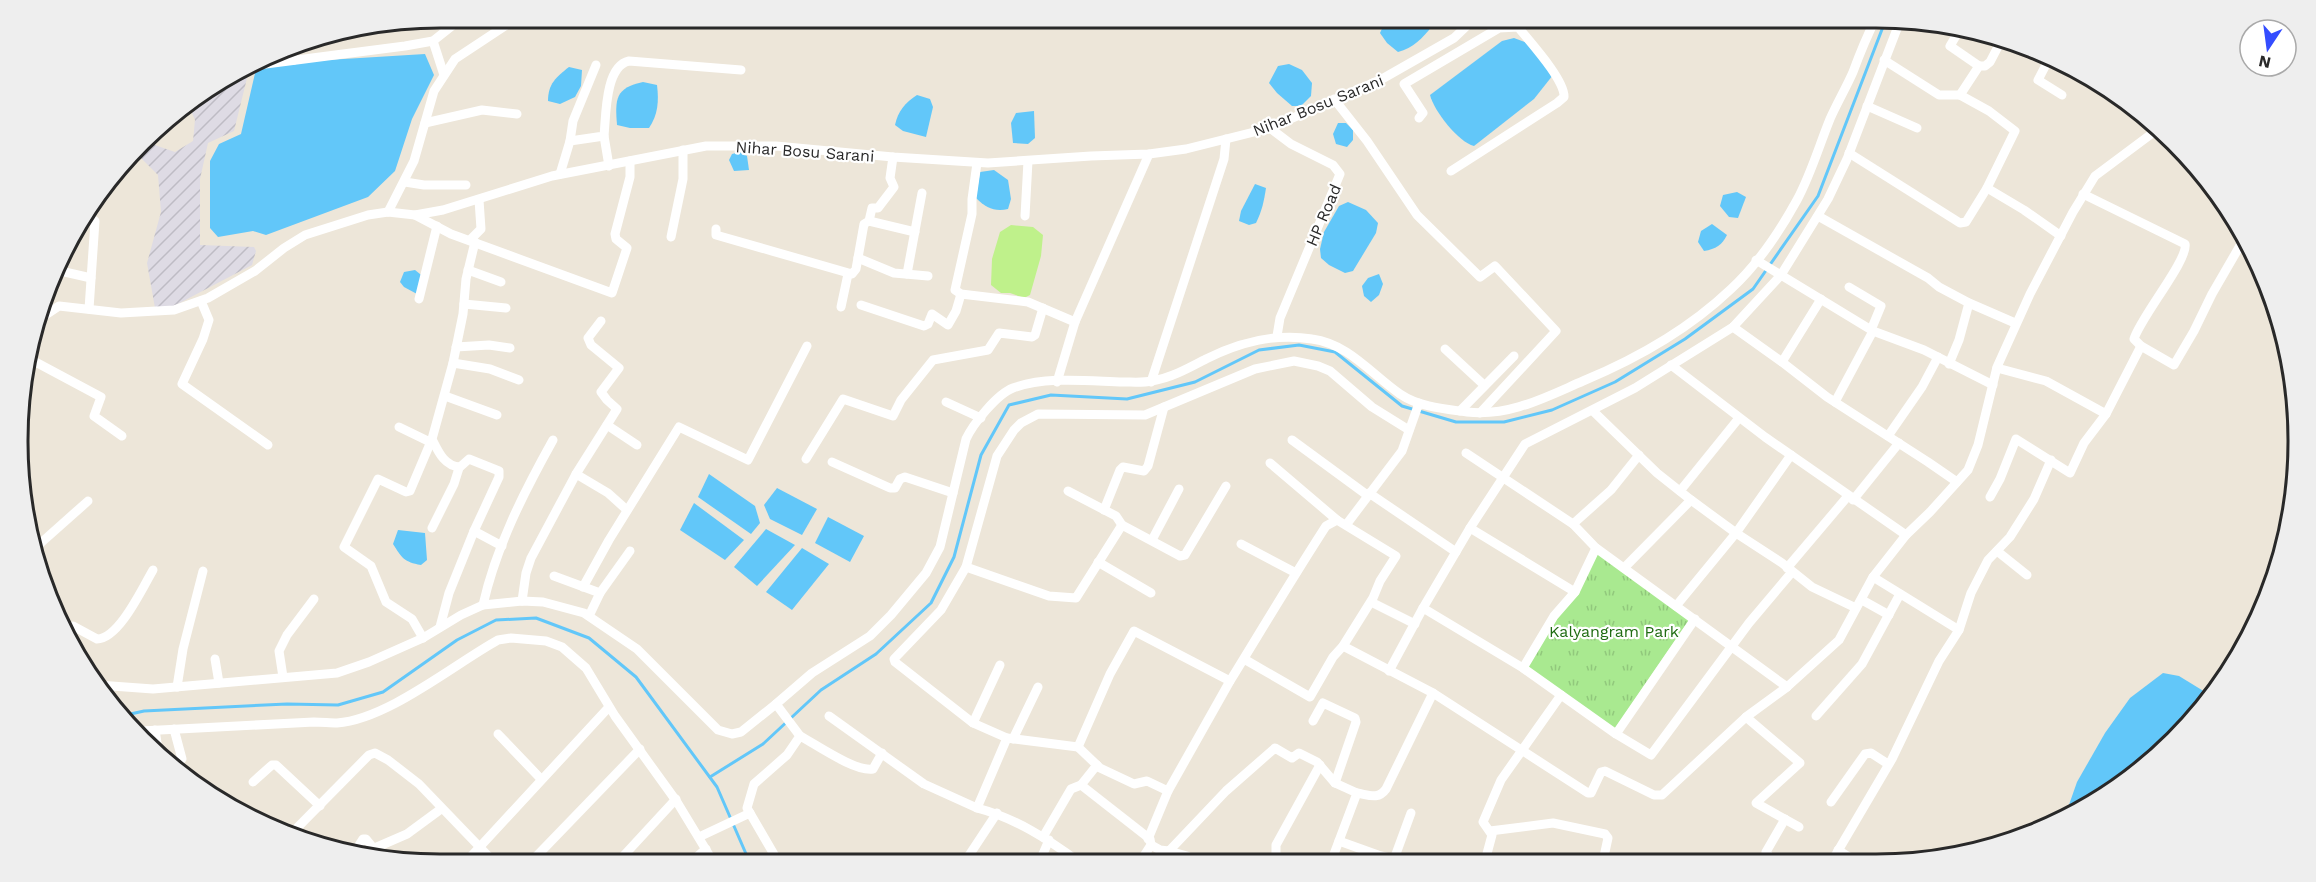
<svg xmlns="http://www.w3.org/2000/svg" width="2316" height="882" viewBox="0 0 2316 882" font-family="'Work Sans',sans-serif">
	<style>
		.industrial { fill: url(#industrial-furrows) }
		.park { fill: url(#park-tufts) }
		.pitch { fill: #bff18b }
		.water { fill: #62c7f9 }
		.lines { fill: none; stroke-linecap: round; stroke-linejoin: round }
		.stream { stroke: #62c7f9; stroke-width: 3 }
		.street { stroke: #fff; stroke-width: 9 }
		.labels { text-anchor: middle; stroke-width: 4.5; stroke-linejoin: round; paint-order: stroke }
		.street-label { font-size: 16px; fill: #292929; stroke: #fff }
		.park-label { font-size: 16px; fill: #206c13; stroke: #fff }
		.rim { fill: none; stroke: #292929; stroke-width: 3 }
	</style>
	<defs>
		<pattern id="industrial-furrows" width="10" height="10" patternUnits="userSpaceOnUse" patternTransform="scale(1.5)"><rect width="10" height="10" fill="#dedbe4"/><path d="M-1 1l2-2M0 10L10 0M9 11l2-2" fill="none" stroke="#bebcc4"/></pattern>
		<pattern id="park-tufts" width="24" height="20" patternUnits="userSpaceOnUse" patternTransform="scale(1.5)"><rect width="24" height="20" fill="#a9e990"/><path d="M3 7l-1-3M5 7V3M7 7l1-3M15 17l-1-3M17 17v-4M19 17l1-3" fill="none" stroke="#91c87c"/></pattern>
	</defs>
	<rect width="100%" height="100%" fill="#ede6d9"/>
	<polygon class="industrial" points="250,66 234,131 208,143 200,179 200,245 254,247 256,251 252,265 172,307 155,308 147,263 161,212 158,175 137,154 146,142 175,152 193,141 195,120 188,104 230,75"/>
	<polygon class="park" points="1597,552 1691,617 1614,730 1528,667"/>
	<polygon class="pitch" points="1011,225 1033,227 1043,235 1041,256 1030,295 1024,298 1010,293 1001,293 991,285 992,259 1000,232"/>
	<g class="water">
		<polygon points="607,18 681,18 672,25 628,24 608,21"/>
		<path d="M1389,18H1428L1432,26C1423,38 1413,48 1398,52L1387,43L1380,33L1386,20Z"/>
		<path d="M1514,38L1527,43L1553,75L1534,99L1474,146C1458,142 1434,111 1430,95L1502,41Z"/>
		<polygon points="425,54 434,75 412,119 395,171 368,197 266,235 253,231 218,237 210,228 210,161 219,144 241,134 256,69 311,61"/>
		<polygon points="1289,64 1302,70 1312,83 1311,96 1301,106 1292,106 1277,93 1269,83 1278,66"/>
		<path d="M569,67L582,70L581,86L575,97L560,104L548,101C548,84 556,77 569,67Z"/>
		<path d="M643,82L657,85C659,101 658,115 649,128H630L617,125C615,99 615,88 643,82Z"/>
		<path d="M917,95L930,99L933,107L926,137L903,131L895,125C898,111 905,103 917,95Z"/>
		<polygon points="1034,111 1035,138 1028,144 1013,143 1011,123 1016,113"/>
		<polygon points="1338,123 1346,123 1353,130 1353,140 1347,147 1336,144 1333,134"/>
		<polygon points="740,152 747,156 749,170 734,171 729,160 732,154"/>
		<path d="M994,170L1008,180L1011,199L1008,209C995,212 986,208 976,198L980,172Z"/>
		<path d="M1255,184L1266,188C1264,201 1262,211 1256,223L1249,225L1239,221L1241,211Z"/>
		<polygon points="1737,192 1746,197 1738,218 1729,217 1720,206 1723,195"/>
		<polygon points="1348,202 1366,210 1378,223 1376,233 1353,271 1345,273 1329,265 1321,258 1320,249 1324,232 1339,206"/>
		<path d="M1712,224L1727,235C1722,245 1716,249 1704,251L1698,242L1701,231Z"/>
		<polygon points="415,270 425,278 417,294 404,287 400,282 404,272"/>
		<polygon points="1379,274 1383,284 1379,295 1371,302 1364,296 1362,286 1368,278"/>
		<polygon points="709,474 755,506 760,523 751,534 698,497"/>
		<polygon points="777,488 817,509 802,535 770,519 764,505"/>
		<polygon points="694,503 744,540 725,560 680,530"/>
		<polygon points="828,517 864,536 850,562 815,543"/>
		<polygon points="766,529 795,545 757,586 734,567"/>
		<path d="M398,530L425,533L427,560L421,565C404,562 402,558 393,544Z"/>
		<polygon points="802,548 829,564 792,610 766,592"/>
		<polygon points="2163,673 2179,676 2210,695 2154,759 2064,819 2077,782 2105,733 2130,698"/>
	</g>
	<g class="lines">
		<g class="stream">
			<polyline points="126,715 144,711 287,704 338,705 383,692 457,640 496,620 536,618 589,638 636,677 717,787 750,863"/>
			<polyline points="710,777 763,744 821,690 876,654 931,603 954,557 981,455 1009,405 1051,395 1127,399 1195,382 1259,350 1299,345 1335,352 1402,406 1456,422 1504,422 1552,410 1615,382 1685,339 1753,289 1818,196 1886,19"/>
		</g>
		<g class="street">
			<polyline points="1960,29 1950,46 1979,66"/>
			<polyline points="2002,39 1990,62 1985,66 1979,66 1960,95 1989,111 2015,131 1987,188 2024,210 2061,236"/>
			<polyline points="433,41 444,75"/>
			<polyline points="291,47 294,60"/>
			<polyline points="2050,57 2038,80 2062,95"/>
			<polyline points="1884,60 1939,95 1960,95"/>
			<polyline points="258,65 405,46 433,41 462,18"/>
			<polyline points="1334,99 1367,141 1417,215 1480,277 1495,266 1556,331 1480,413"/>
			<polyline points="1867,106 1917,128"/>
			<path d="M1419,118L1423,113L1404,84L1499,28L1518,27C1530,42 1565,80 1564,97L1557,103L1451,171"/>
			<polyline points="425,123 482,110 517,114"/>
			<polyline points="1270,128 1291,144 1333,165 1340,174 1280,318 1277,336"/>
			<polyline points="604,136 609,166"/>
			<polyline points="570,141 573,121 596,65"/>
			<polyline points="1849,153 1960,223 1966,222 1987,188"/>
			<polyline points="977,163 972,199 972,214 955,290 961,294 1028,302 1075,322"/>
			<polyline points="2189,164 2200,172"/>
			<path d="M560,174L570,141L604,136C606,116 605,66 629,61L741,70"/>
			<polyline points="405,182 424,185 466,185"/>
			<path d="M2083,194L2185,244C2189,259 2140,318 2134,339L2141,346L2174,365L2194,331L2212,294L2245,237"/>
			<polyline points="388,212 414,161 434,91 455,59 517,18"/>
			<polyline points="415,215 451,234 612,293 627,248 616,239 615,234 630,177 630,161"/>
			<polyline points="86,216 90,217 95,221 89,309"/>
			<polyline points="1025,216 1028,161"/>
			<polyline points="1818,216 1928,278 1939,287 1969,303 2015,323"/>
			<polyline points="869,221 915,232"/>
			<polyline points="716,229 716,235 852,274 856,269 864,224 869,221 872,208 878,208 894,187 890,178 893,157"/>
			<polyline points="671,237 683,179 683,150"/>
			<polyline points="470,240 481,229 479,200"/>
			<path d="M475,242L466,279L463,314L453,363L432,439C438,451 444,466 460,467L469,459L499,471V477L474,531L502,546"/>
			<polyline points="858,258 894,273 928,276"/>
			<polyline points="1756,260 1873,331 1924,350 1993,385"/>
			<polyline points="56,270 91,278"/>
			<polyline points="468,270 501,282"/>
			<polyline points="907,274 922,193"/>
			<polyline points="1849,287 1881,306 1871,330"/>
			<polyline points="419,299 437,226"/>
			<polyline points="201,301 209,320 203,339 182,384 268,445"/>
			<polyline points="464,304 506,308"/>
			<polyline points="861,305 924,326 928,324 932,314 948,325 956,311 961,294"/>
			<polyline points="841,307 848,274"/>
			<polyline points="36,326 38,320 59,306 121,313 174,310 208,298 255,271 284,248 305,235 368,215 388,212 415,215 443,210 552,176 706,146 776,146 893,157 988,163 1091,156 1149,154 1186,149 1270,128 1382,79 1454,38 1475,18"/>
			<polyline points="1733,327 1782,362 1827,397 1928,462 1957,482"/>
			<polyline points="456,347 489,345 510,348"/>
			<polyline points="1445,349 1484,385"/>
			<polyline points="28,358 101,397 94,416 122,436"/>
			<polyline points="1782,362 1821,299"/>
			<polyline points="453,363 490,369 519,380"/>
			<polyline points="1949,364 1959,340 1969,303"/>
			<polyline points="1671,365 1765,437 1906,535"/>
			<polyline points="1997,368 2046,381 2106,414"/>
			<polyline points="1057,382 1075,322 1149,154"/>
			<polyline points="1151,382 1224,159 1226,139"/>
			<polyline points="445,396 497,415"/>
			<polyline points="946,402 981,418"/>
			<polyline points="1835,402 1873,331"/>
			<polyline points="1460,411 1514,356"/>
			<polyline points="1593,411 1657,473 1691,500 1736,533 1782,563 1812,587 1856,608"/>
			<polyline points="607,425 637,445"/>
			<polyline points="399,427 430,442"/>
			<polyline points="1888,436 1922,387 1938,357"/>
			<polyline points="1292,440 1367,495"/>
			<polyline points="1466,453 1573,524 1596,548 1787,687"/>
			<polyline points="806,459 843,399 893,416 901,400 933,360 988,350 999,333 1032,337 1035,335 1043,308"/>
			<polyline points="832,462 890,488 895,488 900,479 905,477 953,493"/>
			<polyline points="1270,463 1337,520"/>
			<polyline points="576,474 608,493 627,510"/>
			<path d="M1226,486L1185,555L1180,556L1122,525L1076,598L1049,596L966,567L941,610L894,659L895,662L973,723L1007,738L1078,747L1110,674L1134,631L1230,681C1262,629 1293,577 1326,526L1337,520L1396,556L1380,581L1373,598L1343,646L1333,657L1310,697L1244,659"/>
			<polyline points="1068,491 1116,516 1122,525"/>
			<polyline points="1680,491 1739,418"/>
			<polyline points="1369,493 1456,552"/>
			<polyline points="1990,497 2000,479 2016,439 2070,473 2084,443 2106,414 2141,346"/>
			<polyline points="1853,500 1899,443"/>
			<polyline points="1104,510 1120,470 1123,467 1144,471 1148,466 1164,407"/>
			<polyline points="1573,524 1611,490 1639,455"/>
			<polyline points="1346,525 1402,451 1419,403"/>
			<polyline points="432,528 454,484 459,468"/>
			<polyline points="1470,528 1525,444 1635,388 1733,327 1781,275 1828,199 1847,159 1900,21"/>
			<polyline points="1152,540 1179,489"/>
			<polyline points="1241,544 1296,573"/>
			<polyline points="34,549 88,501"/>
			<polyline points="1997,551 2027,575"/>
			<polyline points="1098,562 1151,593"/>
			<polyline points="966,567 997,456 1014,430 1021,423 1038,414 1145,415 1255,369 1294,361 1318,366 1330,371 1372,407 1409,430"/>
			<polyline points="1624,568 1691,500"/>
			<polyline points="1787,568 1848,496"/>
			<polyline points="554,576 600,593 589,616"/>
			<polyline points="1873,577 1959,630"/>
			<polyline points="583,587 609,540 679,427 748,460 807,346"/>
			<polyline points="1575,592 1470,528 1423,608 1523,668 1616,734 1651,755 1749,623 1792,572"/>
			<polyline points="600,593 630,551"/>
			<polyline points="1862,600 1889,615"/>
			<polyline points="522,601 526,573 531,558 576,474 617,409 607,400 601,392 619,368 591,345 588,338 601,321"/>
			<polyline points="1371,602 1415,624"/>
			<path d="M483,605C496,547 524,492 553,440"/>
			<polyline points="1676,606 1736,533 1791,455"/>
			<polyline points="440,627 449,593 474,531"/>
			<path d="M66,632L70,627L73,626L97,639C119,639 143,587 153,570"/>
			<polyline points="423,638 412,619 386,602 371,566 344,547 378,479 406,492 410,491 432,439"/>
			<polyline points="1343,646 1433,693 1588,793 1591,793 1601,772 1605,771 1654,795 1662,795 1746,717 1787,687 1839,640 1873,577 1906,535 1930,512 1968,470 1978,445 1997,367 2030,294 2073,212 2095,176 2158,129"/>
			<polyline points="215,659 219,683"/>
			<polyline points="1523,668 1554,616 1575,592 1596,548"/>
			<polyline points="1389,671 1423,608"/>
			<polyline points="283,677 279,651 287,635 314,599"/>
			<polyline points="98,685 153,689 337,673 369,662 423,638 461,615 483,605 522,601 543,602 584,613 637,649 718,730 732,734 741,732 776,704 800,736 787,755 754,784 747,808 779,863"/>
			<polyline points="177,687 183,649 203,571"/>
			<path d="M776,704L812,673L870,636L891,615L926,573L940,547L966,439C973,424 997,394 1013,388C1046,376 1088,381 1123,382C1132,382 1143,383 1152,381C1171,378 1189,368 1206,359C1240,342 1274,333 1312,339C1349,344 1371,374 1400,394C1419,407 1444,409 1467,412C1509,417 1546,397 1583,381C1636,359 1690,328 1731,289C1757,265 1780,231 1797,200C1811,174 1819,146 1830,119C1837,103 1846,88 1853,72C1860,53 1867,36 1876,18"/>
			<polyline points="829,716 924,784 977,808"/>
			<polyline points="1816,716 1862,664 1900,594"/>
			<polyline points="1746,717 1800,763 1756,803 1799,827"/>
			<polyline points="1313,721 1323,703 1355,718 1356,722 1335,783"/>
			<polyline points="973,723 1000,665"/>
			<polyline points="174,729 182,759"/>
			<polyline points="155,730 158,749"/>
			<path d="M141,731L314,722C322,722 330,723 337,723C388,719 453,665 498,640L511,638L546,641L562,647L586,668L615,716L677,802L714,863"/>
			<polyline points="498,734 541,779"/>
			<polyline points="1616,734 1695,619"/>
			<path d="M800,736C817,745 855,772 873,769L882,753"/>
			<path d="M1007,738L977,808C1015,818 1048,839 1079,862"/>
			<polyline points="1013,739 1038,687"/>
			<polyline points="1078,747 1100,768 1134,784 1147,781 1168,791 1230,681"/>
			<polyline points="253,782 272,765 276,765 320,806"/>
			<polyline points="1081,785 1150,839 1151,845 1140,862"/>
			<path d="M1357,793C1369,795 1378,800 1386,789L1433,693"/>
			<polyline points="1831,802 1865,754 1871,753 1888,764"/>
			<polyline points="256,821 262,820 267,825"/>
			<polyline points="1490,831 1553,823 1605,834 1608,838 1603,861"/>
			<polyline points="291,834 369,755 375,753 388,760 419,784 496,864"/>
			<polyline points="699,837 750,813"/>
			<polyline points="1043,837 1071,789 1081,785 1097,765"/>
			<polyline points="1148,839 1168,791"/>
			<polyline points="1339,841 1378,855 1407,862"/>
			<polyline points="1151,845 1160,850 1169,851 1226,791 1275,748 1292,758 1299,753 1317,762 1335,783 1357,793 1331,862"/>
			<polyline points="1838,850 1849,857 1851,861"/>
			<polyline points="1169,851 1187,856 1193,862"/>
			<polyline points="354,853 363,839 366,839 375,850"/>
			<polyline points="376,855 377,847 407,834 441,809"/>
			<polyline points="1485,861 1492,835 1483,822 1501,780 1561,695"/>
			<polyline points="1773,861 1766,852 1785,819"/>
			<polyline points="1832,861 1892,759 1939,661 1959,630 1971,593 1988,560 2010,537 2034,499 2051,460"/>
			<polyline points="1276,862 1276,845 1320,765"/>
			<polyline points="1393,862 1411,813"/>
			<polyline points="690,863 706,849"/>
			<polyline points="964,863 997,813"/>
			<polyline points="1039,863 1049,840"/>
			<polyline points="464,864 609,707"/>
			<polyline points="529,864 640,749"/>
			<polyline points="616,864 676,799"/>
		</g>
	</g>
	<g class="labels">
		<g class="street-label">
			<text transform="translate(1318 105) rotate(-22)" y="6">Nihar Bosu Sarani</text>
			<text transform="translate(805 151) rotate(4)" y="6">Nihar Bosu Sarani</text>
			<text transform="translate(1323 215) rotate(-67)" y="6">HP Road</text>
		</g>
		<g class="park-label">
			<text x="1614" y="637">Kalyangram Park</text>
		</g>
	</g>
	<path d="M0 0H2316V882H0ZM440 28H1876A412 412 0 0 1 2288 440V442A412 412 0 0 1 1876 854H440A412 412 0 0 1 28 442V440A412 412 0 0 1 440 28Z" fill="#eee" fill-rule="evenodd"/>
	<path class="rim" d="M440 28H1876A412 412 0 0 1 2288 440V442A412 412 0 0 1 1876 854H440A412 412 0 0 1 28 442V440A412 412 0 0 1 440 28Z"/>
	<g transform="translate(2268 48) rotate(193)"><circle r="28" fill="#ffffff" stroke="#a9a9a9" stroke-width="1.5"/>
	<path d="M0-4.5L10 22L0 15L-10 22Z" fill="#344dff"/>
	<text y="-9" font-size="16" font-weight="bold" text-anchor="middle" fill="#292929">N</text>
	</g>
</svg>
